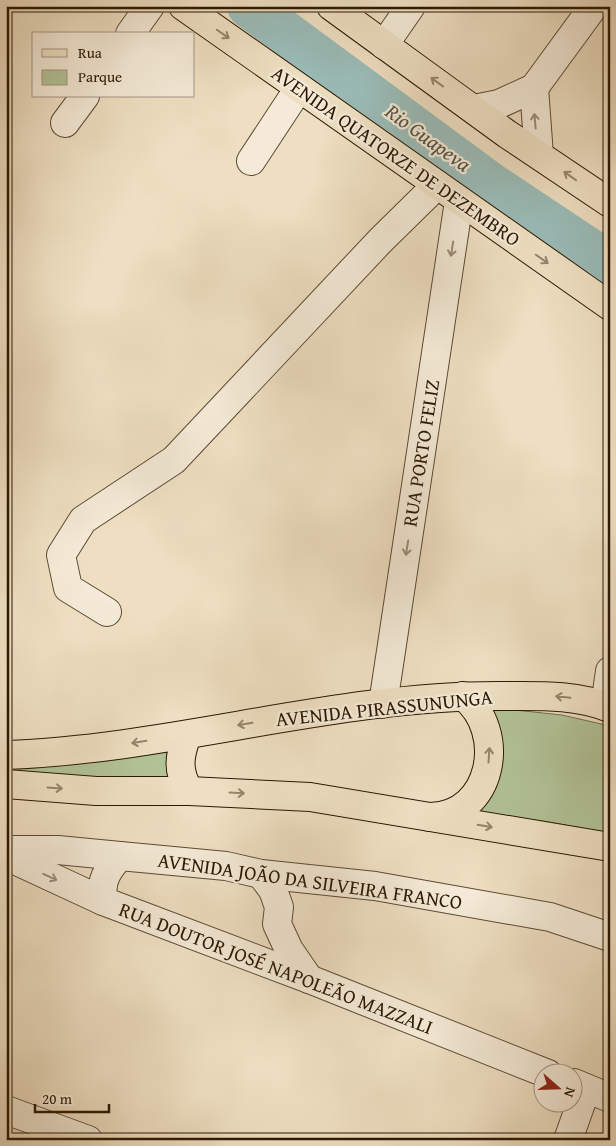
<svg xmlns="http://www.w3.org/2000/svg" width="616" height="1146" viewBox="0 0 616 1146" font-family="'Gentium Book Plus',serif">
	<style>
		.green { fill: #b2c398; stroke: #6e6e4d }
		.lines { fill: none; stroke-linecap: round; stroke-linejoin: round }
		.river { stroke: #9abcb8; stroke-width: 44 }
		.minor-casing { stroke: #5c4a32; stroke-width: 30 }
		.major-casing { stroke: #2b1802; stroke-width: 30 }
		.minor { stroke: #f4ead7; stroke-width: 28 }
		.major { stroke: #eedfc2; stroke-width: 28 }
		.oneway { stroke: #96856c }
		.oneway2 { stroke: #9a8c77 }
		.labels { text-anchor: middle; stroke-width: 4.5; stroke-linejoin: round; paint-order: stroke }
		.street-label { font-size: 20px; fill: #2b1802; stroke: #f4ead7 }
		.water-label { font-size: 21px; font-style: italic; fill: #525142; stroke: #f4ead7 }
	</style>
	<rect width="100%" height="100%" fill="#eedfc2"/>
	<filter id="stains"><feTurbulence type="fractalNoise" baseFrequency=".004" numOctaves="4"/><feColorMatrix values="0 0 0 0 .2 0 0 0 0 .09 0 0 0 0 .02 0 0 0 .5 -.17"/></filter>
	<radialGradient id="worn" r=".72"><stop offset=".6" stop-color="#630" stop-opacity="0"/><stop offset="1" stop-color="#630" stop-opacity=".3"/></radialGradient>
	<g class="green">
		<polygon points="486,707 562,715 610,726 610,833 543,821 473,813"/>
		<polygon points="167,752 171,786 6,771 6,762 43,763"/>
	</g>
	<g class="lines">
		<polyline class="river" points="249,6 490,184 610,264"/>
		<defs>
			<g id="minor">
				<polyline points="130,34 150,6"/>
				<polyline points="384,45 411,6"/>
				<polyline points="534,88 539,155"/>
				<polyline points="474,109 499,104 534,88 594,6"/>
				<polyline points="65,123 85,96"/>
				<polyline points="251,161 299,88"/>
				<polyline points="107,612 68,588 61,555 83,520 174,460 380,241 437,185"/>
				<polyline points="383,704 459,201"/>
				<polyline points="605,706 610,671"/>
				<polyline points="6,850 58,850 120,856 226,866 261,874 375,886 550,917 610,937"/>
				<polyline points="6,856 103,901 309,979 548,1074"/>
				<polyline points="261,874 273,890 279,907 277,924 289,950 309,979"/>
				<path d="M103,901C100,881 107,870 120,856"/>
				<polyline points="574,1083 610,1098"/>
				<polyline points="6,1110 88,1140"/>
				<polyline points="568,1140 586,1089"/>
			</g>
			<g id="major">
				<polyline points="183,6 610,306"/>
				<polyline points="331,6 507,134 610,203"/>
				<path d="M187,735C179,757 177,770 189,791"/>
				<path d="M6,755C173,749 335,695 502,696C538,696 575,694 610,708"/>
				<polyline points="6,784 96,791 189,791 310,797 610,847"/>
				<path d="M430,817C493,816 508,731 463,696"/>
			</g>
		</defs>
		<use href="#minor" class="minor-casing"/>
		<use href="#major" class="major-casing"/>
		<use href="#minor" class="minor"/>
		<use href="#major" class="major"/>
	</g>
	<defs><path id="oneway-shaft" d="M-6 0H5M1.5-3L5.5 0L1.5 3" fill="none" stroke-width="1.6" stroke-linecap="round" stroke-linejoin="round" transform="scale(1.25)"/></defs>
	<g class="oneway">
		<use href="#oneway-shaft" transform="translate(223 34) rotate(35)"/>
		<use href="#oneway-shaft" transform="translate(437 82) rotate(-144)"/>
		<use href="#oneway-shaft" transform="translate(570 176) rotate(-145)"/>
		<use href="#oneway-shaft" transform="translate(542 259) rotate(35)"/>
		<use href="#oneway-shaft" transform="translate(563 697) rotate(-174)"/>
		<use href="#oneway-shaft" transform="translate(245 724) rotate(171)"/>
		<use href="#oneway-shaft" transform="translate(139 742) rotate(171)"/>
		<use href="#oneway-shaft" transform="translate(489 755) rotate(-86)"/>
		<use href="#oneway-shaft" transform="translate(55 788) rotate(4)"/>
		<use href="#oneway-shaft" transform="translate(237 793) rotate(3)"/>
		<use href="#oneway-shaft" transform="translate(485 826) rotate(9)"/>
	</g>
	<g class="oneway2">
		<use href="#oneway-shaft" transform="translate(535 121) rotate(-95)"/>
		<use href="#oneway-shaft" transform="translate(452 249) rotate(99)"/>
		<use href="#oneway-shaft" transform="translate(407 548) rotate(99)"/>
		<use href="#oneway-shaft" transform="translate(50 877) rotate(25)"/>
	</g>
	<g class="labels">
		<g class="street-label">
			<text transform="translate(396 156) rotate(35)" y="7">AVENIDA QUATORZE DE DEZEMBRO</text>
			<text transform="translate(421 453) rotate(-81)" y="7">RUA PORTO FELIZ</text>
			<text transform="translate(384 708) rotate(-6)" y="7">AVENIDA PIRASSUNUNGA</text>
			<text transform="translate(310 881) rotate(8)" y="7">AVENIDA JOÃO DA SILVEIRA FRANCO</text>
			<text transform="translate(276 968) rotate(21)" y="7">RUA DOUTOR JOSÉ NAPOLEÃO MAZZALI</text>
		</g>
		<g class="water-label">
			<text transform="translate(428 138) rotate(36)" y="7">Rio Guapeva</text>
		</g>
	</g>
	<rect width="616" height="1146" fill="none" stroke="#eedfc2" stroke-width="25"/>
	<rect x="8" y="8" width="601" height="1131" fill="none" stroke="#2b1802" stroke-width="2.5"/>
	<rect x="12" y="12" width="591" height="1121" fill="none" stroke="#2b1802"/>
	<rect x="32" y="32" width="162" height="65" fill="#f4ead7" stroke="#a49682"/>
	<rect x="42" y="49" width="25" height="8" fill="#eedfc2" stroke="#a49682"/>
	<text x="78" y="58" font-size="15" fill="#2b1802">Rua</text>
	<rect x="42" y="70" width="25" height="15" fill="#b2c398" stroke="#a49682"/>
	<text x="78" y="82" font-size="15" fill="#2b1802">Parque</text>
	<g transform="translate(558 1088) rotate(110)"><circle r="24" fill="#f4ead7" stroke="#a49682"/>
	<path d="M0-4L9 19L0 12L-9 19Z" fill="#8f2418"/>
	<text y="-8" font-size="14" font-weight="bold" text-anchor="middle" fill="#2b1802">N</text>
	</g>
	<path d="M35 1104v8h74v-8" fill="none" stroke="#2b1802" stroke-width="2.5"/>
	<text x="42" y="1104" font-size="15" fill="#2b1802" stroke="#f4ead7" stroke-width="4" paint-order="stroke">20 m</text>
	<rect width="100%" height="100%" filter="url(#stains)"/>
	<rect width="100%" height="100%" fill="url(#worn)"/>
</svg>
